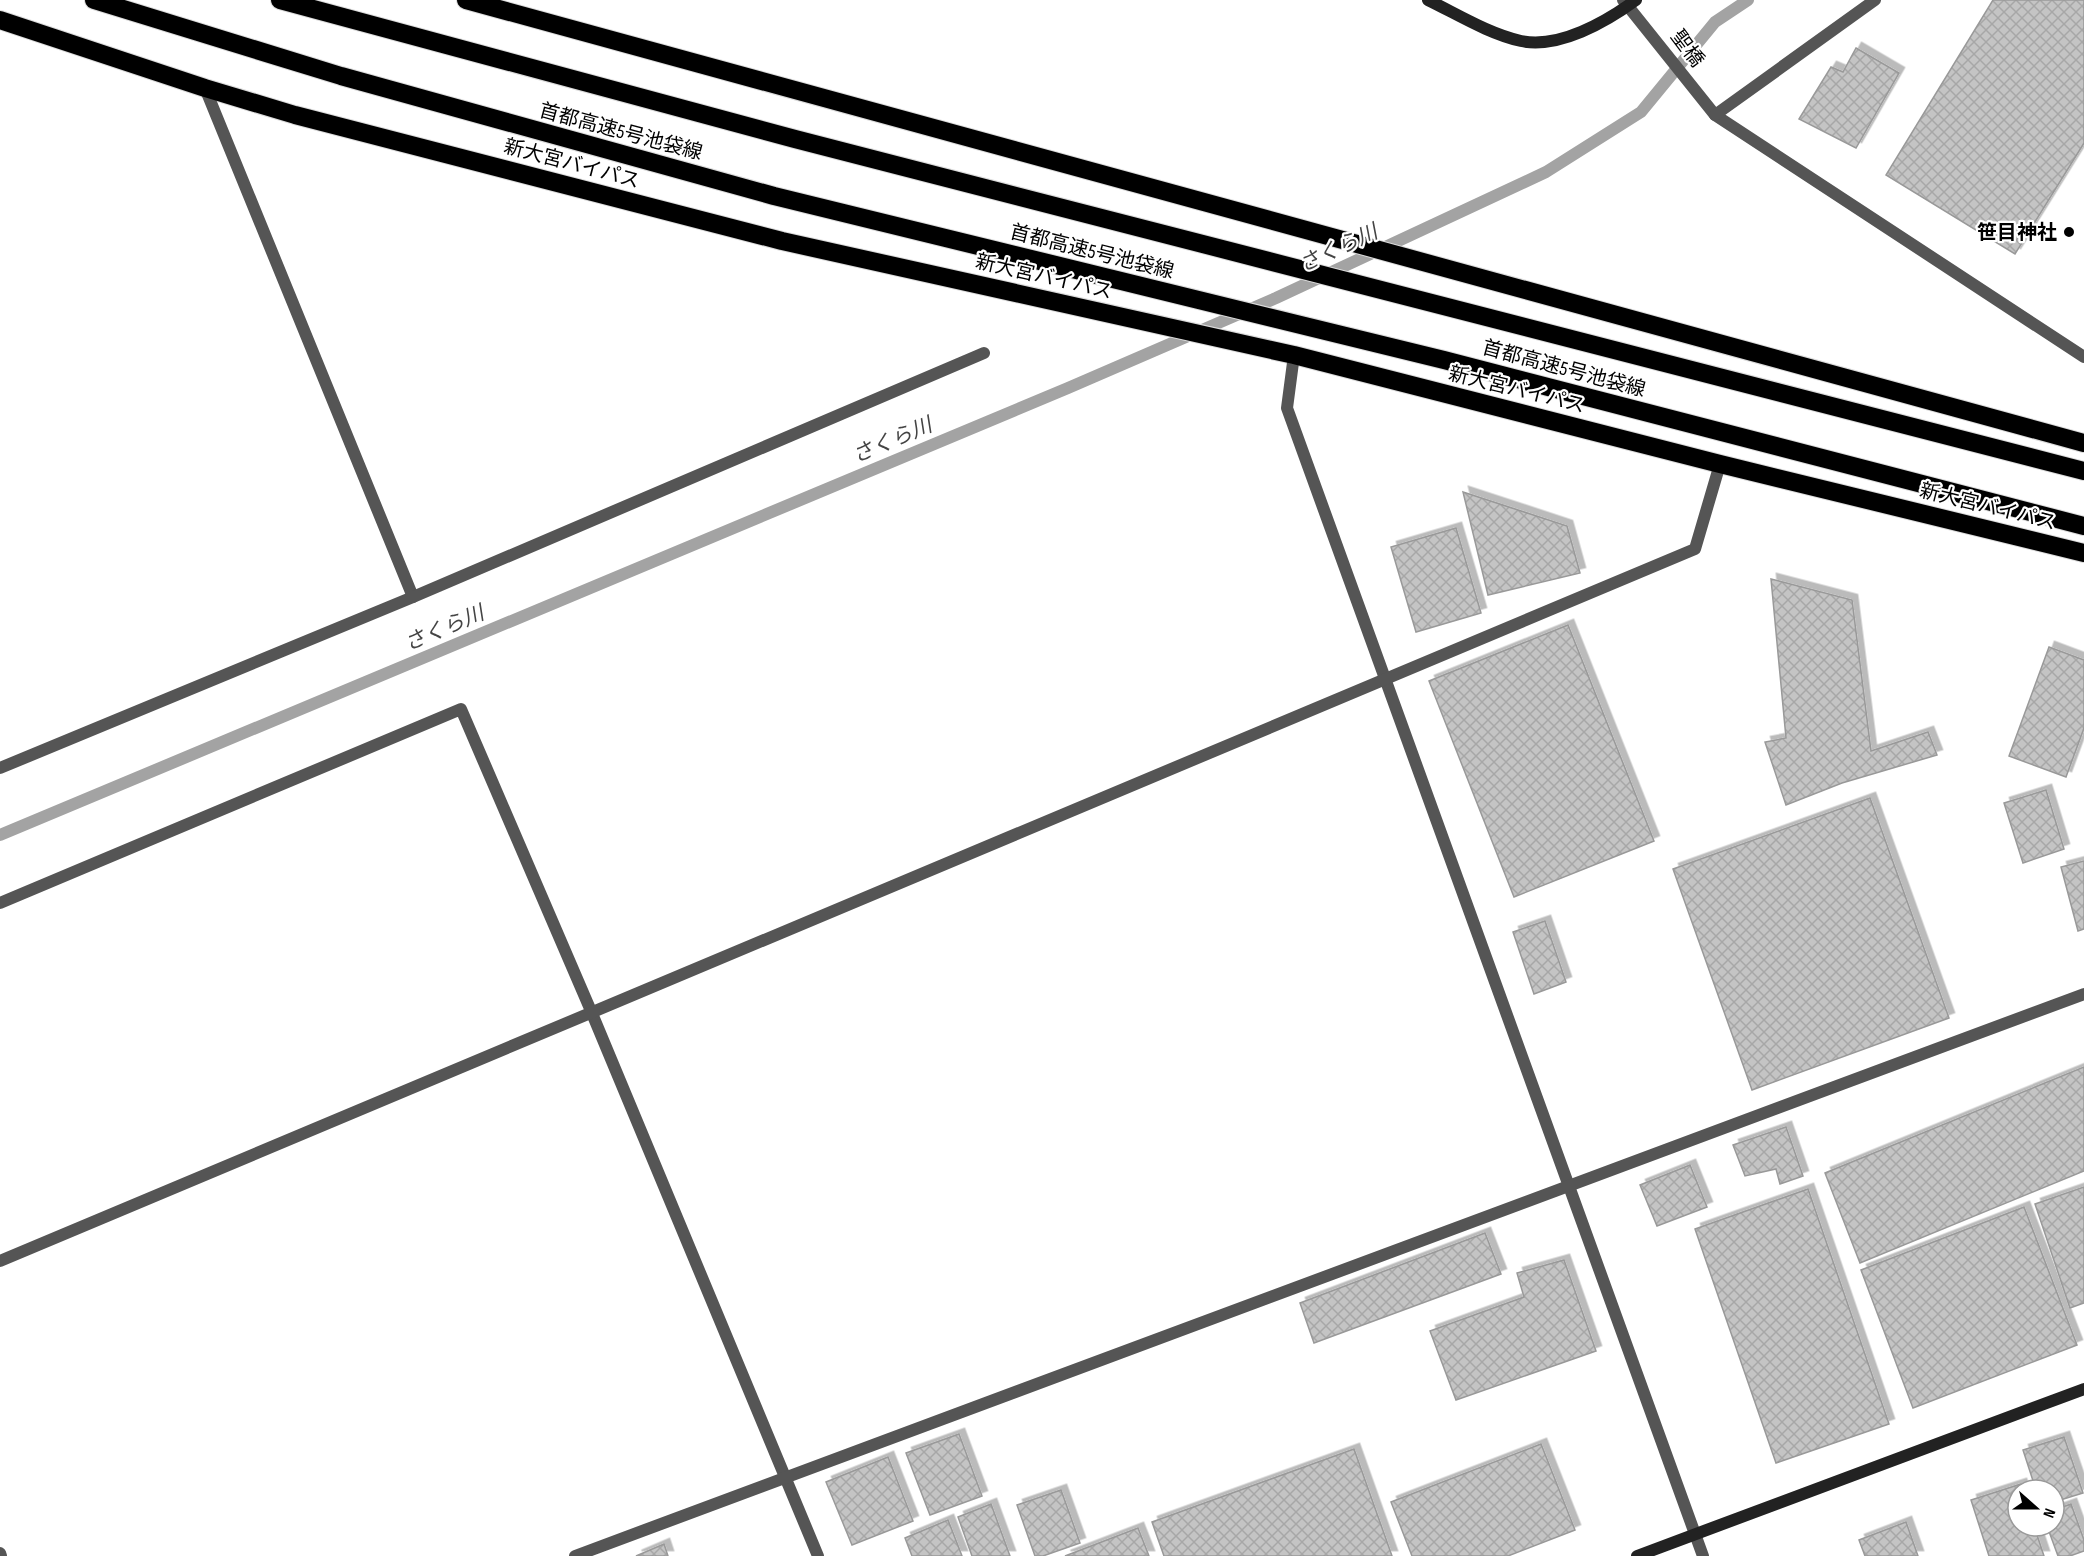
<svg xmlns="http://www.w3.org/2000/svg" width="2084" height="1556" viewBox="0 0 2084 1556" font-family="'Sofia Sans Condensed','Noto Sans JP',sans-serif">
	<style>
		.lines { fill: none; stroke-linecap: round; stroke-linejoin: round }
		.stream { stroke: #a3a3a3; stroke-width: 12 }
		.building { fill: url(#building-cross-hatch); stroke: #999; stroke-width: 1.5; filter: url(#shadow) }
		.highway-casing { stroke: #dbdbdb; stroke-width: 20 }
		.street { stroke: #555; stroke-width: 12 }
		.secondary { stroke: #222; stroke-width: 12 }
		.highway { stroke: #000; stroke-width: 18 }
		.poi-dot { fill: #000; stroke: #fff; stroke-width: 2 }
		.labels { text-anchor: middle; stroke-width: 4.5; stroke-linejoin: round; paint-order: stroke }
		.street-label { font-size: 20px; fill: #000; stroke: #fff }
		.poi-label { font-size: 20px; font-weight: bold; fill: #000; stroke: #fff; text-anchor: end }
		.water-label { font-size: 21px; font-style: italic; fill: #444; stroke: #fff }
	</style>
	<defs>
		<pattern id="building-cross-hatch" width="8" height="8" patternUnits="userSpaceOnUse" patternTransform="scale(1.5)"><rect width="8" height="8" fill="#c4c4c4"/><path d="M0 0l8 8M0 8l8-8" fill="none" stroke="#a7a7a7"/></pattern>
		<filter id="shadow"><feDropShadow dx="5.5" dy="-5.5" stdDeviation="0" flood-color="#0004"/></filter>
	</defs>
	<rect width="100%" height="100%" fill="#fff"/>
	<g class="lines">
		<polyline class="stream" points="0,835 1068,388 1276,298 1546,172 1641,112 1715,22 1748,0"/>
	</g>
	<g class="building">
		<polygon points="1993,0 2084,0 2084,143 2015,254 1886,175"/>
		<polygon points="1856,48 1899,73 1856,148 1799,119 1831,67 1843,72"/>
		<polygon points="1463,492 1567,526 1580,573 1488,595"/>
		<polygon points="1456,528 1481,613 1416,632 1391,547"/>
		<polygon points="1771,579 1852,600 1871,751 1928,732 1937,755 1842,783 1786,805 1765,742 1786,738"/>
		<polygon points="1568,625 1654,841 1514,897 1429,681"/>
		<polygon points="2049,647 2084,660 2084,728 2066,777 2009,756"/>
		<polygon points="2046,790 2064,849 2023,863 2004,803"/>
		<polygon points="1870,798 1949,1018 1752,1090 1673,869"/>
		<polygon points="2084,861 2084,929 2078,931 2061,867"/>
		<polygon points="1545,921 1566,982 1534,994 1513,932"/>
		<polygon points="2084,1067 2084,1171 1860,1263 1825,1173"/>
		<polygon points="1786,1127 1803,1176 1780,1184 1776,1169 1745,1176 1733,1145"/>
		<polygon points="1690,1165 1707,1207 1657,1226 1640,1185"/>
		<polygon points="2084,1187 2084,1303 2070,1308 2035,1204"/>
		<polygon points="1808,1189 1889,1424 1776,1463 1695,1229"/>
		<polygon points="2024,1207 2077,1345 1913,1408 1861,1270"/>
		<polygon points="1485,1233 1501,1274 1314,1343 1300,1303"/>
		<polygon points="1564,1260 1596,1351 1456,1400 1430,1331 1524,1297 1517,1273"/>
		<polygon points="959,1434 982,1496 930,1515 906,1453"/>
		<polygon points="2064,1437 2083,1493 2054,1502 2054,1490 2036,1490 2023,1450"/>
		<polygon points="1541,1444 1575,1530 1508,1556 1412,1556 1391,1502"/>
		<polygon points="1354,1449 1392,1556 1164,1556 1152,1522"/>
		<polygon points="888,1457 913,1521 852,1545 826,1482"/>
		<polygon points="2021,1484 2023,1490 2018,1490 2018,1526 2034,1526 2044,1556 1989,1556 1971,1500"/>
		<polygon points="1061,1490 1080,1543 1043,1556 1035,1556 1017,1505"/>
		<polygon points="991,1504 1010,1556 972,1556 958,1517"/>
		<polygon points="2071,1504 2084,1540 2084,1551 2070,1556 2058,1556 2047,1526 2054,1526 2054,1510"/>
		<polygon points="948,1520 962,1556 912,1556 905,1538"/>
		<polygon points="1906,1522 1918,1556 1865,1556 1859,1540"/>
		<polygon points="1138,1528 1149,1556 1065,1556"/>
		<polygon points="664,1544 668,1556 636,1556"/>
	</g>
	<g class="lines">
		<defs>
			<g id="highway">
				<polyline points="94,0 341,76 774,196 1444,360 2084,526"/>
				<polyline points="280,0 795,139 2084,471"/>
				<polyline points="466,0 2084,443"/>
				<polyline points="0,20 205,88 295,115 782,241 1294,355 1720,464 2084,553"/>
			</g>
		</defs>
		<use href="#highway" class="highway-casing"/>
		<g class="street">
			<polyline points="1623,0 1715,115 2084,357"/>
			<polyline points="205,88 413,597"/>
			<polyline points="1715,115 1875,0"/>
			<polyline points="1294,355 1287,408 1703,1556"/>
			<polyline points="0,768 413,597 984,353"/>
			<polyline points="0,903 461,709 591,1011 818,1556"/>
			<polyline points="0,1261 1695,549 1720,464"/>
			<polyline points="0,1553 1,1556"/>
			<polyline points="575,1556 2084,994"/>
		</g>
		<g class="secondary">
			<path d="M1428,0C1457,14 1489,34 1521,41C1559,49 1606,22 1636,0"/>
			<polyline points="1637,1556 2084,1389"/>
		</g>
		<use href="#highway" class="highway"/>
	</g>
	<circle class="poi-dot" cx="2069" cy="232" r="6"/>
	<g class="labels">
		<g class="street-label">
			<text transform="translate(1688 48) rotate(53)" y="7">聖橋</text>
			<text transform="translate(621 131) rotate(15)" y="7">首都高速5号池袋線</text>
			<text transform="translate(572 163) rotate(15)" y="7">新大宮バイパス</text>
			<text transform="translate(1092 251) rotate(14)" y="7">首都高速5号池袋線</text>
			<text transform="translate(1044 276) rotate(13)" y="7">新大宮バイパス</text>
			<text transform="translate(1564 368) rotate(15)" y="7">首都高速5号池袋線</text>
			<text transform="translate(1517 389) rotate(14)" y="7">新大宮バイパス</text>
			<text transform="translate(1988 506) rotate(14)" y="7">新大宮バイパス</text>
		</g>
		<g class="poi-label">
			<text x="2057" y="239">笹目神社</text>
		</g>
		<g class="water-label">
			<text transform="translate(1338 248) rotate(-25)" y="7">さくら川</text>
			<text transform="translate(892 440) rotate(-23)" y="7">さくら川</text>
			<text transform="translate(444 628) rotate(-23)" y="7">さくら川</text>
		</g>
	</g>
	<g transform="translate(2036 1508) rotate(111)"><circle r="28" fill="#ffffff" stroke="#999999" stroke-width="1.5"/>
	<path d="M0-4.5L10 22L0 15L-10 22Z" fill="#000000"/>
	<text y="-9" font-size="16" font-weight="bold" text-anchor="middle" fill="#000000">N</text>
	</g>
</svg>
